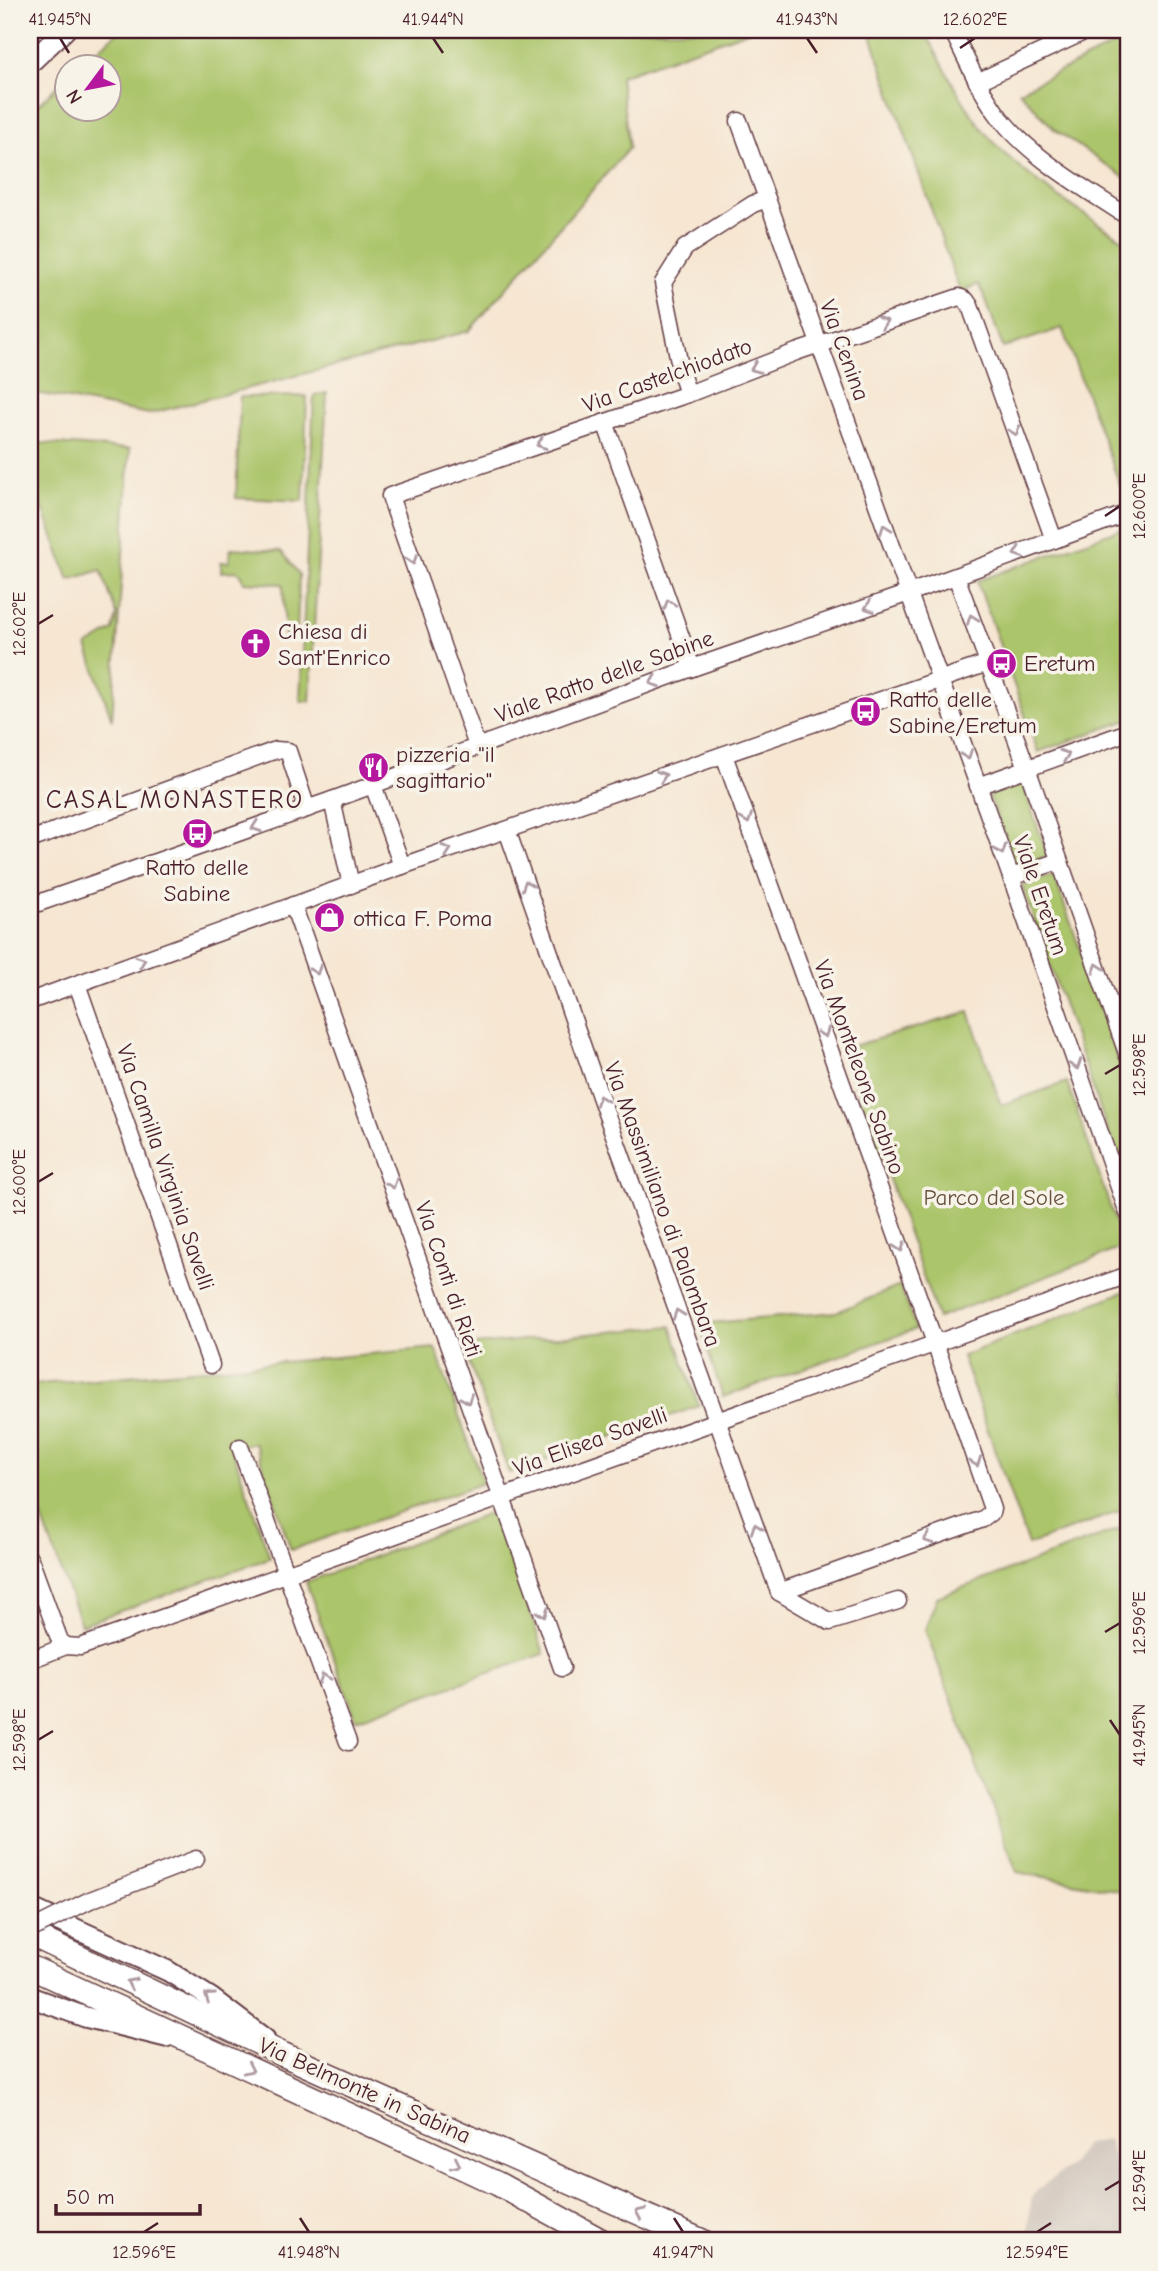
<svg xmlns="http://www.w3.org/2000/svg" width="1158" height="2271" viewBox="0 0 1158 2271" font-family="'Comic Neue',sans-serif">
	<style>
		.industrial { fill: #cec2b9 }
		.green { fill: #abc56b; stroke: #7a724b; stroke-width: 2 }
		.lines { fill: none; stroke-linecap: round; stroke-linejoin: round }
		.minor-casing { stroke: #643d44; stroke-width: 19 }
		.tertiary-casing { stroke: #643d44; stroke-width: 23 }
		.secondary-casing { stroke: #643d44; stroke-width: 26 }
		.minor { stroke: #fff; stroke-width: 16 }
		.tertiary { stroke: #fff; stroke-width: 19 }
		.secondary { stroke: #fff; stroke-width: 23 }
		.minor-bridge-casing { stroke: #643d44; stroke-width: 19; stroke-linecap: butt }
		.minor-bridge { stroke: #fff; stroke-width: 16 }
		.oneway { stroke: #ae9aa0 }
		.ticks { fill: none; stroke: #4a1f2b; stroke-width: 2.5 }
		.labels { text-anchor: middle; stroke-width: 7; stroke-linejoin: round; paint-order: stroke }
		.street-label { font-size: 23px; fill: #4a1f2b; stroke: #f7f3e8 }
		.poi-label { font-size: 23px; fill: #4a1f2b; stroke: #f7f3e8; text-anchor: start }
		.park-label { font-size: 23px; fill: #67513e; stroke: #f7f3e8 }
		.quarter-label { font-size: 26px; letter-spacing: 2px; fill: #4a1f2b; stroke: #f7f3e8 }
		.neatline { fill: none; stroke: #4a1f2b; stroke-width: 2.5 }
		.ticks-label { font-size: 18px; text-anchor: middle; fill: #4a1f2b }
	</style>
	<rect width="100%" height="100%" fill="#f7f3e8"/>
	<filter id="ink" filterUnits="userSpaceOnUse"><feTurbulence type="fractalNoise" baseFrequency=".0143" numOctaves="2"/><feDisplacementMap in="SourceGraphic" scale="14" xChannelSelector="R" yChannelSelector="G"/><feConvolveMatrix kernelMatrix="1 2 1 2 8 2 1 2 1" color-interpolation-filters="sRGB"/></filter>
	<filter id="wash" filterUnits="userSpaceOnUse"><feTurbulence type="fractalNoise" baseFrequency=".00686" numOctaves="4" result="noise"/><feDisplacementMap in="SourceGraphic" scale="28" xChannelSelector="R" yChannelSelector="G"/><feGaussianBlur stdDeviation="1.57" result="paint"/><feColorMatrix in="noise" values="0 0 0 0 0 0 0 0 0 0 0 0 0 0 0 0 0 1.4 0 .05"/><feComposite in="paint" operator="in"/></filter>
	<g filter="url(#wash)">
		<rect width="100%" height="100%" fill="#f6e6d2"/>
		<polygon class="industrial" points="1108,2140 1118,2175 1128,2175 1128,2241 1028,2241 1031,2200 1038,2189 1070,2166 1085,2144"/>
		<g class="green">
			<polygon points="120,30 751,30 620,76 629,148 469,331 149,414 30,392 30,112 66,78 66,108 108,108 108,66 79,66"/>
			<path d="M869,30H924C943,64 960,101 984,131C1021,177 1080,211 1128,243V500L1126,501L1062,328L1003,348L986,300L978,284L960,292Z"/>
			<polygon points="1128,38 1128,180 1054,129 1019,91"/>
			<polygon points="327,393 310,701 300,701 314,395"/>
			<polygon points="307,396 303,501 236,498 240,397"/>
			<polygon points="38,443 130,449 112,720 87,646 113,630 117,615 101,570 69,580 30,473 30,446"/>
			<polygon points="1128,526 1128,720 1038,752 977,581"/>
			<polygon points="231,548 281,551 299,574 297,636 285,636 283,584 244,582 242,575 237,571 221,572 221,562 229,562"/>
			<polygon points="1022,782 1048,856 1015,867 989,795"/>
			<polygon points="1054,875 1128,1087 1128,1154 1117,1157 1022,886"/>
			<polygon points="969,1012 1001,1105 1067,1082 1124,1247 938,1318 843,1049"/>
			<polygon points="900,1286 916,1329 723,1397 699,1324 836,1312"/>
			<polygon points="1128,1290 1128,1508 1028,1545 962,1356"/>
			<polygon points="671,1326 699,1406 509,1473 463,1346"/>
			<polygon points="435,1348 483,1483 291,1550 255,1443 232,1448 270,1558 81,1625 30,1485 30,1385"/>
			<polygon points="496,1511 544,1654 356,1719 306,1582"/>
			<polygon points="1128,1526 1128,1892 1017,1872 925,1630 937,1597"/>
		</g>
	</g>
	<g filter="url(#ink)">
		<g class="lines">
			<defs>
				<g id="minor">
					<path d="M952,30C967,60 980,92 1001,119C1033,159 1086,189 1128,217"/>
					<polyline points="977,82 1088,30"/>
					<polyline points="739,121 1011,877 1128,1213"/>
					<polyline points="688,394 682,376 663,283 685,248 753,204 767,199"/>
					<polyline points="605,422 692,668"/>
					<polyline points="956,576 1027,768 1128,1056"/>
					<polyline points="477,746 390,496 688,394 796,352 959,297 966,300 970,306 1054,540"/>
					<polyline points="724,755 935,1343 992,1509 991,1513 983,1519 779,1592"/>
					<polyline points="373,785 402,866"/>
					<polyline points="978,786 1128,732"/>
					<polyline points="332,800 351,885"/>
					<polyline points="507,830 601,1099 779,1592"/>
					<polyline points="30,840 276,750 288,751 307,809"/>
					<polyline points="1011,877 1059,861"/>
					<polyline points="293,905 562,1668"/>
					<polyline points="30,906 332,800 692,668 909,593 1128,513"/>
					<polyline points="77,984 211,1365"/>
					<polyline points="30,1001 402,866 988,663"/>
					<polyline points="240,1447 348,1742"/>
					<polyline points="30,1559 60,1641 66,1646"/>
					<polyline points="779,1592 830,1622 898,1601"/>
					<polyline points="30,1660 66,1646 80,1647 1128,1275"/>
					<polyline points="90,1900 196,1859"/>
				</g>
				<g id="tertiary">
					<polyline points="30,63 65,30"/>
					<polyline points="30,1908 168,1971 211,1998 265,2039"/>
					<polyline points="30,1997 85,2017 166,2037"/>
				</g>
				<g id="secondary">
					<polyline points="30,1934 282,2054 702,2241"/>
					<polyline points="30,1967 498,2184 602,2241"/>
				</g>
			</defs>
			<use href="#minor" class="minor-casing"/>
			<use href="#tertiary" class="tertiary-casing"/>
			<use href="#secondary" class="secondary-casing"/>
			<use href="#minor" class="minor"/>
			<use href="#tertiary" class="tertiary"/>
			<use href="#secondary" class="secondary"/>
			<defs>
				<polyline id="minor-bridge" points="30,1930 90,1900"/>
			</defs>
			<use href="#minor-bridge" class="minor-bridge-casing"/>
			<use href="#minor-bridge" class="minor-bridge"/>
		</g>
		<defs><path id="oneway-chevron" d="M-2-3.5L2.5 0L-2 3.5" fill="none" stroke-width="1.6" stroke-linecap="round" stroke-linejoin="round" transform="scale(1.75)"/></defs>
		<g class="oneway">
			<use href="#oneway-chevron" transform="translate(883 322) rotate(-19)"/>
			<use href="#oneway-chevron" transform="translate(755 368) rotate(159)"/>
			<use href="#oneway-chevron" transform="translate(1015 431) rotate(70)"/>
			<use href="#oneway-chevron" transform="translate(541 444) rotate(161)"/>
			<use href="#oneway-chevron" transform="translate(885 529) rotate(-110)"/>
			<use href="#oneway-chevron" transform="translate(1018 553) rotate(160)"/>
			<use href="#oneway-chevron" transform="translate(412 560) rotate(71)"/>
			<use href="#oneway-chevron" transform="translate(669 604) rotate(-109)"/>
			<use href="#oneway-chevron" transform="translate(869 607) rotate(161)"/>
			<use href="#oneway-chevron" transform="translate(972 619) rotate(-110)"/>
			<use href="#oneway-chevron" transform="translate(654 682) rotate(160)"/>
			<use href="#oneway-chevron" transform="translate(967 755) rotate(70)"/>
			<use href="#oneway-chevron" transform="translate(1065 755) rotate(-20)"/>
			<use href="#oneway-chevron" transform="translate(662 776) rotate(-19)"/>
			<use href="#oneway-chevron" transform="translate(747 819) rotate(70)"/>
			<use href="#oneway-chevron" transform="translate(256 827) rotate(161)"/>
			<use href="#oneway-chevron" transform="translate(447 850) rotate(-19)"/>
			<use href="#oneway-chevron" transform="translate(1001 850) rotate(70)"/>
			<use href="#oneway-chevron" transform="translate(527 885) rotate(-109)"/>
			<use href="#oneway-chevron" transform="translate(141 961) rotate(-20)"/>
			<use href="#oneway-chevron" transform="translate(1098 968) rotate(-109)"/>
			<use href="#oneway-chevron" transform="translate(316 970) rotate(71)"/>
			<use href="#oneway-chevron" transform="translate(824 1033) rotate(70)"/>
			<use href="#oneway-chevron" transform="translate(1076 1065) rotate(71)"/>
			<use href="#oneway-chevron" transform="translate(601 1100) rotate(-110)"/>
			<use href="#oneway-chevron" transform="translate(392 1184) rotate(71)"/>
			<use href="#oneway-chevron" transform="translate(900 1247) rotate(70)"/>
			<use href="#oneway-chevron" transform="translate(678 1314) rotate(-110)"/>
			<use href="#oneway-chevron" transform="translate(467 1399) rotate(70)"/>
			<use href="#oneway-chevron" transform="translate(976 1462) rotate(71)"/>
			<use href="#oneway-chevron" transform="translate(756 1528) rotate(-110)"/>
			<use href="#oneway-chevron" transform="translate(928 1539) rotate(160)"/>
			<use href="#oneway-chevron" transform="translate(543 1613) rotate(70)"/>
			<use href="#oneway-chevron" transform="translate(324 1678) rotate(-110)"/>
			<use href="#oneway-chevron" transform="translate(131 1983) rotate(-154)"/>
			<use href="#oneway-chevron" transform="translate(209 1997) rotate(-145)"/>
			<use href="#oneway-chevron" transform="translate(249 2069) rotate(25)"/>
			<use href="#oneway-chevron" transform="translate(456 2164) rotate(25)"/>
			<use href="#oneway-chevron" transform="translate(640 2213) rotate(-156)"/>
		</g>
	</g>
	<path class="ticks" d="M60,38L69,53M433,38L443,53M807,38L817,53M960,48L975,38M1105,516L1120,506M38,624L53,615M1105,1074L1120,1065M38,1182L53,1173M1105,1632L1120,1623M1110,1720L1120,1735M38,1740L53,1731M1105,2190L1120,2181M300,2218L309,2232M674,2218L683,2232M144,2232L158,2223M1037,2232L1051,2223"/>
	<defs>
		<symbol id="church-disc" viewBox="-11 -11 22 22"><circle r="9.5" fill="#b5179e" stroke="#f7f3e8"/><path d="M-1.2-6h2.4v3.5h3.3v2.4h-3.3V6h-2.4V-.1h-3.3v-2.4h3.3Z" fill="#fff"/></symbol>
		<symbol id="bus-disc" viewBox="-11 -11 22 22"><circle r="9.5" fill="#b5179e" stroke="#f7f3e8"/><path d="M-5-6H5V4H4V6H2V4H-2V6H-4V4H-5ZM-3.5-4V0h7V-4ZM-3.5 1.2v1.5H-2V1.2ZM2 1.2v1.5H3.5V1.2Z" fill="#fff"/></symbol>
		<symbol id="restaurant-disc" viewBox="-11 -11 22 22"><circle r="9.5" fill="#b5179e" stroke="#f7f3e8"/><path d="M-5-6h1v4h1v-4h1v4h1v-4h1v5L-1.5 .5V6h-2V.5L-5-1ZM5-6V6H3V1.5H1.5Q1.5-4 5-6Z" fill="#fff"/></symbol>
		<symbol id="shop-disc" viewBox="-11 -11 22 22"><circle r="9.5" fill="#b5179e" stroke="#f7f3e8"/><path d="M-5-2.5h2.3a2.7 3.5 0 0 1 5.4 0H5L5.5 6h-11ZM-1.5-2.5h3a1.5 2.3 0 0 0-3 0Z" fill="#fff"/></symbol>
	</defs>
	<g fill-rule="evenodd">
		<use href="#church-disc" x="238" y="626" width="35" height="35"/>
		<use href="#bus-disc" x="984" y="646" width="35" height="35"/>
		<use href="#bus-disc" x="848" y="694" width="35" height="35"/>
		<use href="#restaurant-disc" x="356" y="750" width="35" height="35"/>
		<use href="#bus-disc" x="180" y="816" width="35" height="35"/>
		<use href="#shop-disc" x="312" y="900" width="35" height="35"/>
	</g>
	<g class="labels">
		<g class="street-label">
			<text transform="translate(845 350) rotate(70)" y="8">Via Cenina</text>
			<text transform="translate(667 375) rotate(-20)" y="8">Via Castelchiodato</text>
			<text transform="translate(604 676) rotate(-20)" y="8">Viale Ratto delle Sabine</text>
			<text transform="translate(1041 895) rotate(71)" y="8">Viale Eretum</text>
			<text transform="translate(860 1067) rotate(70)" y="8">Via Monteleone Sabino</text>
			<text transform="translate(166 1167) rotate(71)" y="8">Via Camilla Virginia Savelli</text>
			<text transform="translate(663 1204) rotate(70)" y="8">Via Massimiliano di Palombara</text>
			<text transform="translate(449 1279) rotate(71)" y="8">Via Conti di Rieti</text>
			<text transform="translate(590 1441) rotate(-20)" y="8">Via Elisea Savelli</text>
			<text transform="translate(365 2090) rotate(24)" y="8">Via Belmonte in Sabina</text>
		</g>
		<g class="poi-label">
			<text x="278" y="639">Chiesa di<tspan x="278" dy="26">Sant'Enrico</tspan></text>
			<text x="1024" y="671">Eretum</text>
			<text x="889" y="707">Ratto delle<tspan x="889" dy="26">Sabine/Eretum</tspan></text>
			<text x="396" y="762">pizzeria "il<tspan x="396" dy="26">sagittario"</tspan></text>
			<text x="197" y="875" text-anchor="middle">Ratto delle<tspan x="197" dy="26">Sabine</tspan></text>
			<text x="353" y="926">ottica F. Poma</text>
		</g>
		<g class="park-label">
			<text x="994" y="1205">Parco del Sole</text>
		</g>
		<g class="quarter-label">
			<text x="175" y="808">CASAL MONASTERO</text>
		</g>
	</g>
	<rect width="1158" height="2271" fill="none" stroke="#f7f3e8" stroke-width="77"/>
	<g transform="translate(88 88) rotate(238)"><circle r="33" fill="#f7f3e8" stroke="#b29e9c" stroke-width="2"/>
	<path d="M0-5L12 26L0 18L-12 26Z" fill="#b5179e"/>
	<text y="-10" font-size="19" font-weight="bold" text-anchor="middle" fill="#4a1f2b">N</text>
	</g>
	<path d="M56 2204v10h144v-10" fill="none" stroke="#4a1f2b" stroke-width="3.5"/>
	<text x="66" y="2204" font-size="21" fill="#4a1f2b" stroke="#f7f3e8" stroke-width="5" paint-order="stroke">50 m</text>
	<rect x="38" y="38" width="1082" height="2194" class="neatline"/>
	<g class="ticks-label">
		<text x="60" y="25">41.945°N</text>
		<text x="433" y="25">41.944°N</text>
		<text x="807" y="25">41.943°N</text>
		<text x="975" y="25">12.602°E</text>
		<text transform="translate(1139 506) rotate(-90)" y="6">12.600°E</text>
		<text transform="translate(19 624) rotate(-90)" y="6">12.602°E</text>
		<text transform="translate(1139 1065) rotate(-90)" y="6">12.598°E</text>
		<text transform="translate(19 1182) rotate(-90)" y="6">12.600°E</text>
		<text transform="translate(1139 1623) rotate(-90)" y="6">12.596°E</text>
		<text transform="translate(1139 1735) rotate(-90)" y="6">41.945°N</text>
		<text transform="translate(19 1740) rotate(-90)" y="6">12.598°E</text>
		<text transform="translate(1139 2181) rotate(-90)" y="6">12.594°E</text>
		<text x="144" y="2258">12.596°E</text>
		<text x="309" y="2258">41.948°N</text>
		<text x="683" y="2258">41.947°N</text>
		<text x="1037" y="2258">12.594°E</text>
	</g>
</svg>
